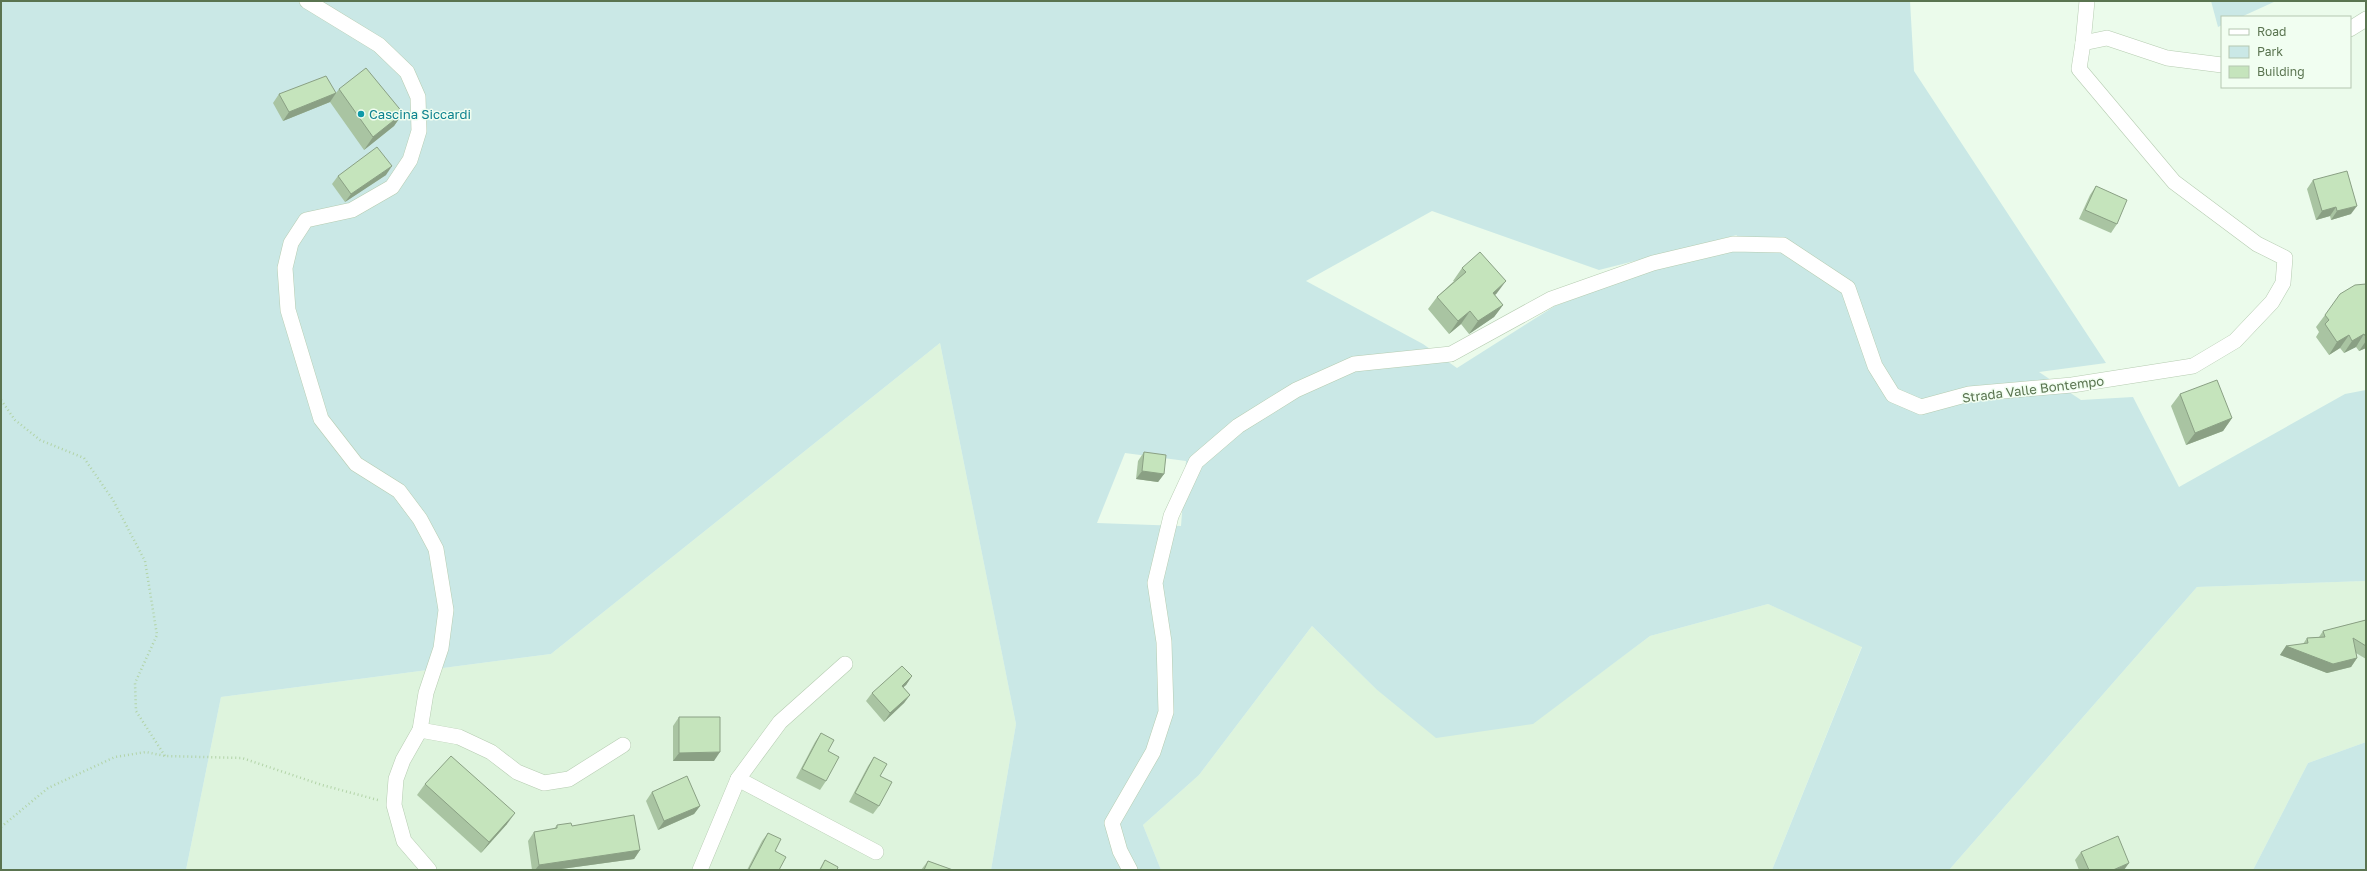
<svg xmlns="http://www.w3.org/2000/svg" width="2367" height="871" viewBox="0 0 2367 871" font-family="'Golos Text',sans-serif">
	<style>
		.residential { fill: #def4dd }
		.green { fill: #cae8e6; fill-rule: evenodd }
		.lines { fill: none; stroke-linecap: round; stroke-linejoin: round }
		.street-casing { stroke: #b6ccb1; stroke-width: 16 }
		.path { stroke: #b2d3a7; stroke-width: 2.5; stroke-dasharray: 1 3; stroke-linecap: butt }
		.street { stroke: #fff; stroke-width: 15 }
		.wall { fill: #a9c4a2 }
		.shaded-wall { fill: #8aa084 }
		.building { fill: #c5e4bc; stroke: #8aa084 }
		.culture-dot { fill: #0f9aa8; stroke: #f1fef1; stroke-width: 1.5 }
		.labels { text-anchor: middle; stroke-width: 3; stroke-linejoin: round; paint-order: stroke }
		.culture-label { font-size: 13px; fill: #0d838f; stroke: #f1fef1; text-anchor: start }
		.street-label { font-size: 13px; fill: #5a7450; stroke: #f1fef1 }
	</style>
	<rect width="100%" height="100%" fill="#ebfbeb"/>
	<g class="residential">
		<polygon points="940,343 1016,724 991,870 186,870 221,697 551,654"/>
		<polygon points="2366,581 2366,742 2308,763 2253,870 1949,870 2197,587"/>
		<polygon points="1768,604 1862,646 1772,870 1161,870 1143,825 1199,775 1312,626 1376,689 1533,723 1650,636"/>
	</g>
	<g class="green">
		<path d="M1,1H1910L1914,71L2106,363L2039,372L2081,400L2133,397L2179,487L2345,394L2366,390V581L2197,587L1949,870H1772L1862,647L1768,604L1650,636L1533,724L1436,738L1376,689L1312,626L1199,775L1143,825L1161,870H991L1016,724L940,343L551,654L221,697L186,870H1ZM1432,211L1599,270L1737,235L1728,250L1645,272L1555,306L1457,368L1423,344L1306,281ZM1125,453L1186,461L1181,526L1097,523Z"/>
		<polygon points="2211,1 2276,1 2241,17 2222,17 2222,25 2218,27"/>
		<polygon points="2366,742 2366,870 2253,870 2308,763"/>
	</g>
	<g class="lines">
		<defs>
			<g id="street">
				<polyline points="307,1 379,45 407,72 418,97 419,131 410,160 392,187 352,210 306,220 291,243 285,268 288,310 321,419 356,464 399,491 420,519 436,549 446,610 441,648 426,693 420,730 403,760 396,779 394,805 404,841 429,870"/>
				<polyline points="2350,29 2366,19"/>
				<polyline points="2083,43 2087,1"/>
				<polyline points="420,730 459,737 491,752 517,772 544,783 569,779 623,745"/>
				<polyline points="738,779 876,852"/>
				<polyline points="700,870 738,779 780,722 845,664"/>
				<polyline points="1130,870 1120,851 1112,823 1153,752 1166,712 1164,642 1155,583 1171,516 1196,462 1238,426 1296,390 1354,364 1451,354 1551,299 1653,263 1733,244 1783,245 1848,288 1875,366 1893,395 1921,407 1969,394 2072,385 2193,366 2235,341 2272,302 2283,283 2285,258 2257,244 2174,182 2079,69 2083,43 2107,38 2167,58 2222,65"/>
			</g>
		</defs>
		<use href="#street" class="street-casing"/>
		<g class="path">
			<polyline points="1,400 15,420 40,440 84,458 113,500 145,561 157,635 135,683 136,711 165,756"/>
			<polyline points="1,827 48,788 115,757 146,752 165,756 242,758 322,785 378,800"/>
		</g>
		<use href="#street" class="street"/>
	</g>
	<g class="wall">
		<polygon points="339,89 403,113 394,126 364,150 330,102 283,121 273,103 279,94 336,93"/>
		<polygon points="386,175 345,202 332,184 338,176"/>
		<polygon points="2313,180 2351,214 2331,220 2330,216 2316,220 2307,189"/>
		<polygon points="2096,186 2117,224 2111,233 2079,219 2090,195"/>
		<polygon points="1462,268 1497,293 1495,295 1503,305 1494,317 1469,334 1461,324 1449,334 1428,309 1437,297 1454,281 1453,281"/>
		<polygon points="2366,284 2366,348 2359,351 2356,347 2344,353 2340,348 2329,355 2316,337 2319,332 2316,327 2325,315"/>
		<polygon points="2180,394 2232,418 2223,431 2186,445 2171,406"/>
		<polygon points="1144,452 1164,474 1158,482 1136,479 1138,461"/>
		<polygon points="2366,620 2366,659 2356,653 2357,658 2351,667 2327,673 2280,655 2286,646 2303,644 2307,638 2319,637 2323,631"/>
		<polygon points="912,676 906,685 903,687 910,695 904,703 884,722 866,701 872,693"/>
		<polygon points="679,717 714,761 673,761 673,726"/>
		<polygon points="821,733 826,781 820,790 796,778 815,742"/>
		<polygon points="874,757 880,776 879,806 873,814 849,802 868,766"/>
		<polygon points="425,784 507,824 481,853 417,795"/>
		<polygon points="652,792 700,806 694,814 658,830 646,801"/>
		<polygon points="557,825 572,826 640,850 634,859 554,870 532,870 528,841 534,832 554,829"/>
		<polygon points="768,833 775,851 779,870 747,870 762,841"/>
		<polygon points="2081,852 2124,870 2079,870 2075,860"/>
		<polygon points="825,860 837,870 819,870"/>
		<polygon points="928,861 953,870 921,870"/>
	</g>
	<g class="shaded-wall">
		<polygon points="336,93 330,102 283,121 289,112"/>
		<polygon points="403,113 394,126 364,150 373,137"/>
		<polygon points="392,166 386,175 345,202 351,194"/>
		<polygon points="2357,206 2351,214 2331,220 2337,211"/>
		<polygon points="2336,207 2330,216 2316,220 2322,211"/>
		<polygon points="1506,281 1497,293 1484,305 1493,293"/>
		<polygon points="1503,305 1494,317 1469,334 1478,321"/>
		<polygon points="1470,311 1461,324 1449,334 1458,321"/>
		<polygon points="2364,334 2356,347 2344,353 2352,341"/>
		<polygon points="2349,335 2340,348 2329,355 2337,342"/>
		<polygon points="2366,341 2366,348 2359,351"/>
		<polygon points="2232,418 2223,431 2186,445 2195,433"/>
		<polygon points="1142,471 1164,474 1158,482 1136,479"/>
		<polygon points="2286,646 2357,658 2351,667 2327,673 2280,655"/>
		<polygon points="912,676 906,685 896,694 902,686"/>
		<polygon points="910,695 904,703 884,722 890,713"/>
		<polygon points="720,752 714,761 673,761 679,753"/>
		<polygon points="700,806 694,814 658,830 664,821"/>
		<polygon points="515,813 507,824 481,853 489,842"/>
		<polygon points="640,850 634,859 554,870 535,870 539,865"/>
		<polygon points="2129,863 2124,870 2113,870"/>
	</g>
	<g class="building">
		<polygon points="366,68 403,113 373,137 339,89"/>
		<polygon points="326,76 336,93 289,112 279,94"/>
		<polygon points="377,147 392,166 351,194 338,176"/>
		<polygon points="2347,171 2357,206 2337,211 2336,207 2322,211 2313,180"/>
		<polygon points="2096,186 2127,200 2117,224 2085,210"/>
		<polygon points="1480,252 1506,281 1493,293 1503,305 1478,321 1470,311 1458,321 1437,297 1466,272 1462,268"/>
		<polygon points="2366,284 2366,337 2364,334 2352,341 2349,335 2337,342 2325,324 2329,320 2325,315 2340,294 2355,285"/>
		<polygon points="2217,380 2232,418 2195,433 2180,394"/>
		<polygon points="1144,452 1166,455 1164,474 1142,471"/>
		<polygon points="2366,620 2366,646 2353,638 2357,658 2333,664 2286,646 2308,643 2307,638 2325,637 2323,631"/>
		<polygon points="902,666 912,676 902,686 910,695 890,713 872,693"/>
		<polygon points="679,717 720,717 720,752 679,753"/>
		<polygon points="821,733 834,740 828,751 839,757 826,781 802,769"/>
		<polygon points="451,756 515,813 489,842 425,784"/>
		<polygon points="874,757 887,764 880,776 892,782 879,806 855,793"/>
		<polygon points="687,776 700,806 664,821 652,792"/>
		<polygon points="634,815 640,850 539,865 534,832 557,828 557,825 571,823 572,826"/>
		<polygon points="768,833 781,839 775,851 786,857 779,870 752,870 749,869"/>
		<polygon points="2118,836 2129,863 2113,870 2089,870 2081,852"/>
		<polygon points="825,860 838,867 837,870 820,870"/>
		<polygon points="928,861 953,870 924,870"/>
	</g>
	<circle class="culture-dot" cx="361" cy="114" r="4"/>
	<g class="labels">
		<g class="culture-label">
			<text x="369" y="119">Cascina Siccardi</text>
		</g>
		<g class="street-label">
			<text transform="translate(2033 389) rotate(-7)" y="5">Strada Valle Bontempo</text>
		</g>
	</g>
	<rect width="2367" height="871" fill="none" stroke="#5a7450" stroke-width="4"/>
	<rect x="2221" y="16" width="130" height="72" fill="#f1fef1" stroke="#b5c7b1"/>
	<rect x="2229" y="29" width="20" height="6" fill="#ffffff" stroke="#b5c7b1"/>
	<text x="2257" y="36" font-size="12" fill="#5a7450">Road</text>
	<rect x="2229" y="46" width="20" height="12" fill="#cae8e6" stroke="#b5c7b1"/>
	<text x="2257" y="56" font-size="12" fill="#5a7450">Park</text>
	<rect x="2229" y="66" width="20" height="12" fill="#c5e4bc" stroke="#b5c7b1"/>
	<text x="2257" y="76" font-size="12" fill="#5a7450">Building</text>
</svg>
